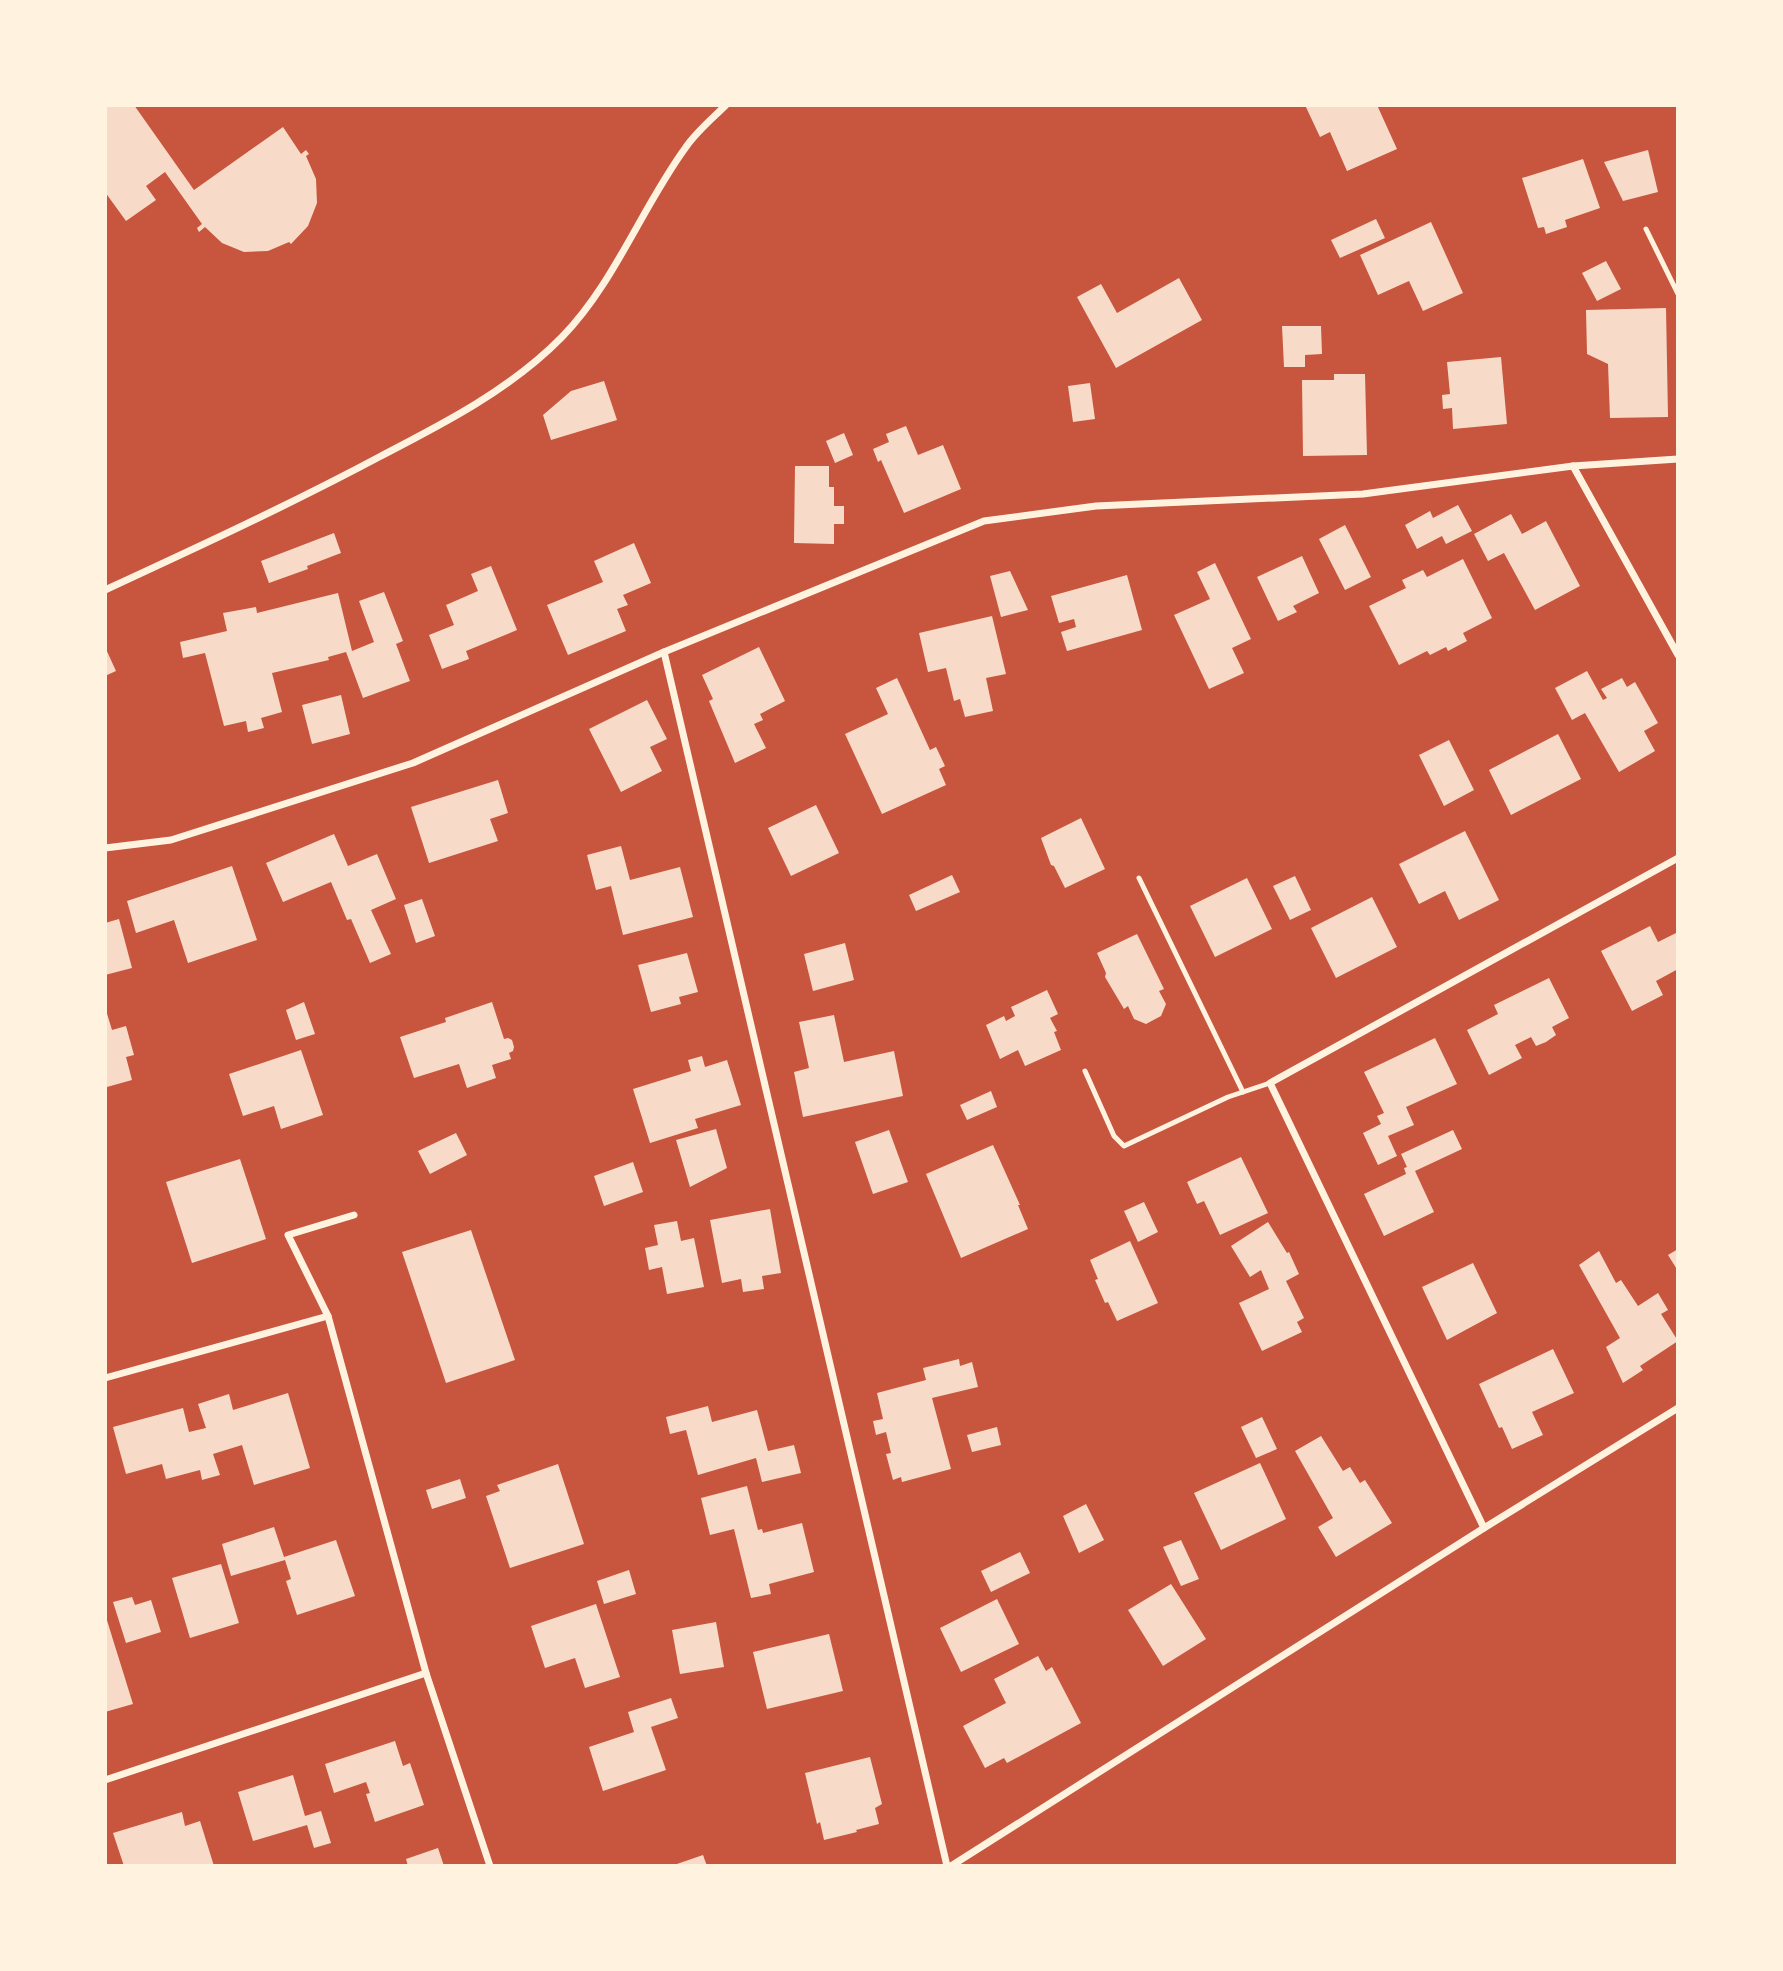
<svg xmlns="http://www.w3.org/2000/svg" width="1783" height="1971" viewBox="0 0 1783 1971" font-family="Commissioner,sans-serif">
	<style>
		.building { fill: #f7dbc8 }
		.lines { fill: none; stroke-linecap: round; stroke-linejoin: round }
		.service { stroke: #fff3e0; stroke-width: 5 }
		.minor { stroke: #fff3e0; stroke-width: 7 }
	</style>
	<rect width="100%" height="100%" fill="#c8553d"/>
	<g class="building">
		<polygon points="105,105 134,105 194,190 283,127 301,154 306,150 309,154 306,156 316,179 317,203 308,226 291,244 289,242 268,251 244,252 222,243 205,227 199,232 197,228 202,224 165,172 146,186 156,200 126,221 105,192"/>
		<polygon points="1305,105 1377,105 1397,149 1347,171 1330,132 1320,137"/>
		<polygon points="1648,150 1658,192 1623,201 1604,162"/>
		<polygon points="1583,159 1600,208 1565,220 1567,227 1546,234 1544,227 1538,228 1522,178"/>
		<polygon points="1376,219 1385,238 1340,258 1331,240"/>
		<polygon points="1431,222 1463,293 1423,311 1409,281 1378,295 1360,255"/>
		<polygon points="1606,261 1621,289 1597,301 1582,273"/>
		<polygon points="1179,278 1202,320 1116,368 1077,297 1101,284 1117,313"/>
		<polygon points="1666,308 1668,417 1610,418 1608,364 1587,354 1586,310"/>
		<polygon points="1282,326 1321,326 1322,354 1305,355 1305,367 1284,367"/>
		<polygon points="1501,357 1507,424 1453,429 1452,408 1443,409 1442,395 1450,394 1447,362"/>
		<polygon points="1334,374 1365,374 1367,455 1303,456 1302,380 1334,380"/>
		<polygon points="604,381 617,420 551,440 543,415 571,391"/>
		<polygon points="1090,383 1095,419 1073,422 1068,386"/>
		<polygon points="906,426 918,455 943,445 961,489 904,513 881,460 878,462 873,449 889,442 886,434"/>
		<polygon points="844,433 853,455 835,463 826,441"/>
		<polygon points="795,466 829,466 829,487 834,487 834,506 844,506 844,524 834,524 834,544 794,543"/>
		<polygon points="1458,505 1472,531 1446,544 1442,536 1417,549 1405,525 1430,511 1433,518"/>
		<polygon points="1511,514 1522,534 1546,521 1580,586 1535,610 1504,553 1488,561 1474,534"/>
		<polygon points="1345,525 1371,577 1345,590 1319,539"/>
		<polygon points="334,533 341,553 307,566 308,569 269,583 261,561"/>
		<polygon points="634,543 651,583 623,595 628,605 617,609 626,631 568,655 547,605 603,582 594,561"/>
		<polygon points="1302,556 1319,593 1293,606 1297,612 1278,621 1257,577"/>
		<polygon points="1463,559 1492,618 1463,633 1467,641 1448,651 1446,647 1430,655 1427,651 1399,665 1369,606 1406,588 1402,580 1423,570 1427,577"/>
		<polygon points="1215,563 1251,639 1232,648 1244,673 1209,689 1174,615 1210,599 1197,572"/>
		<polygon points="491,566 517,630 466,651 469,659 442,669 429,635 454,625 446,605 478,591 471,574"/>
		<polygon points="1010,571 1028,610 1001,617 990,576"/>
		<polygon points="1127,575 1142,630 1067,651 1061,632 1076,627 1074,619 1059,623 1051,596"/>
		<polygon points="384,592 403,641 396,644 410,681 363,698 346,652 328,657 329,660 272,673 282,712 261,718 264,728 248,732 246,721 224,726 205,653 183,658 180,642 227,631 223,613 256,607 257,613 338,593 352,651 374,642 359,601"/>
		<polygon points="992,616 1006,674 986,678 993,711 965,717 960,699 954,701 946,668 928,672 919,633"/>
		<polygon points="105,647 116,671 105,676"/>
		<polygon points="759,647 785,701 760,714 763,720 754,724 766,748 735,763 709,701 713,699 702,675"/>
		<polygon points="1587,671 1603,700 1607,698 1601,689 1622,678 1627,687 1635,682 1658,723 1644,731 1655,751 1619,772 1585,713 1572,720 1555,688"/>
		<polygon points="897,678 930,750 936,747 945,766 939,769 946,785 882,814 845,734 888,714 876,688"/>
		<polygon points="341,695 350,734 312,744 302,705"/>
		<polygon points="647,700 667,739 650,747 662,771 621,792 589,729"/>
		<polygon points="1558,734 1581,779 1511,815 1489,770"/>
		<polygon points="1449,740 1474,790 1444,806 1419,755"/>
		<polygon points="498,780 508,813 490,819 498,841 429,863 411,807"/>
		<polygon points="816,805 839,853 791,876 768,828"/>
		<polygon points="1081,818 1105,869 1065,888 1054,866 1051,865 1041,838"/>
		<polygon points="1465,831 1499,900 1459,920 1445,891 1419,904 1399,864"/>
		<polygon points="334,834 348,866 377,854 396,899 371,910 391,954 370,963 351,919 347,920 331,882 283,902 266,863"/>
		<polygon points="621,846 630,880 680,867 693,917 623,935 611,886 596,890 587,855"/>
		<polygon points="232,866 257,940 188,963 174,920 136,933 127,901"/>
		<polygon points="952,875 960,892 916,911 909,895"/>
		<polygon points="1295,876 1311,910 1290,920 1273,886"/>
		<polygon points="1247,878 1272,929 1215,957 1190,906"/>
		<polygon points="1372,897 1397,947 1336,978 1311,928"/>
		<polygon points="422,899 435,936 416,943 404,905"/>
		<polygon points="119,919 132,968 105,975 105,923"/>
		<polygon points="1650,926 1658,942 1678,932 1678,969 1656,981 1663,995 1632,1011 1601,951"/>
		<polygon points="1137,934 1164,989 1159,991 1166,1004 1161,1016 1146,1024 1134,1019 1128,1006 1124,1009 1105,977 1106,973 1097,953"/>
		<polygon points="845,943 854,980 813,991 804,954"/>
		<polygon points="687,953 698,992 679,997 681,1004 651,1012 638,965"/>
		<polygon points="1549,978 1569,1018 1552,1027 1556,1035 1546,1042 1536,1046 1531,1037 1515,1045 1522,1058 1489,1075 1467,1030 1498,1014 1494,1005"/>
		<polygon points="1047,990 1058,1014 1050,1018 1057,1031 1054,1032 1061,1050 1025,1066 1018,1050 1000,1059 986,1025 1004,1016 1006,1021 1015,1016 1011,1007"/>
		<polygon points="304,1002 315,1034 296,1040 286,1010"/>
		<polygon points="492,1002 504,1039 508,1038 512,1040 514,1047 513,1051 509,1053 511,1059 492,1065 496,1078 467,1088 459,1064 414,1078 400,1037 446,1022 445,1018"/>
		<polygon points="105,1007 112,1030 126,1026 134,1055 126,1057 132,1080 107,1087"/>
		<polygon points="834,1015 844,1062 894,1051 903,1096 803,1117 794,1072 809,1068 799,1022"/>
		<polygon points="1435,1038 1457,1084 1406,1107 1414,1125 1388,1136 1397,1156 1378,1165 1363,1133 1381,1124 1377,1116 1384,1113 1364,1072"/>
		<polygon points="301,1050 323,1115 281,1129 274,1106 243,1116 229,1074"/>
		<polygon points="702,1056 705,1067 727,1060 741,1105 695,1119 698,1128 650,1143 633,1089 691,1071 688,1060"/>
		<polygon points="991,1091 997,1107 967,1120 960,1105"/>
		<polygon points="716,1129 727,1168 690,1187 676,1140"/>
		<polygon points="889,1130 908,1182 873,1194 855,1142"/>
		<polygon points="1453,1130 1462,1149 1415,1171 1434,1212 1384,1236 1364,1194 1406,1174 1404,1168 1407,1167 1401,1154"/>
		<polygon points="456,1133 467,1155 430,1174 418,1151"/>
		<polygon points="993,1145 1020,1205 1018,1205 1028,1229 961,1258 926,1174"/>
		<polygon points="1241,1157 1268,1213 1220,1235 1204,1201 1197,1204 1187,1182"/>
		<polygon points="240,1159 266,1239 192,1263 166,1182"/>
		<polygon points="633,1162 643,1192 604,1206 594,1176"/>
		<polygon points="1144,1202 1158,1232 1138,1242 1124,1211"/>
		<polygon points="770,1209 781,1273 762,1276 764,1289 743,1292 741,1279 722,1283 710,1220"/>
		<polygon points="677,1221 681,1241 694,1238 704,1287 667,1294 662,1267 649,1270 645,1248 658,1245 654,1225"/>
		<polygon points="1268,1222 1287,1253 1289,1252 1299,1274 1286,1281 1304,1318 1297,1322 1302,1332 1262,1351 1239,1303 1269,1289 1261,1270 1250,1277 1231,1246"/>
		<polygon points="471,1230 515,1360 446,1383 402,1252"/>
		<polygon points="1130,1241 1158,1303 1117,1321 1108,1302 1105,1303 1095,1280 1098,1279 1090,1260"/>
		<polygon points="1678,1249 1678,1271 1668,1255"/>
		<polygon points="1599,1251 1616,1283 1621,1280 1638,1306 1658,1293 1668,1310 1661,1314 1678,1341 1640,1366 1643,1370 1623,1383 1606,1347 1620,1338 1579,1265"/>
		<polygon points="1473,1263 1497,1313 1447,1340 1422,1287"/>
		<polygon points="1553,1349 1574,1393 1532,1412 1543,1435 1512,1449 1502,1427 1499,1428 1479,1384"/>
		<polygon points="959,1359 960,1366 972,1362 978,1387 932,1398 951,1469 902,1482 901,1477 893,1480 886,1454 891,1453 886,1432 876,1435 873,1421 883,1419 877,1393 926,1380 923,1368"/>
		<polygon points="288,1393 310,1468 254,1485 242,1445 213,1454 220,1475 202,1480 200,1470 166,1479 162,1464 126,1474 113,1427 183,1408 189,1432 206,1428 198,1404 229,1394 233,1410"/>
		<polygon points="708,1406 712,1422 757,1410 768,1451 794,1445 801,1473 762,1482 756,1458 698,1475 686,1430 670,1434 666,1417"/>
		<polygon points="1262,1417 1277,1449 1256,1458 1241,1427"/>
		<polygon points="997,1427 1001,1445 972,1452 967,1435"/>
		<polygon points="1321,1436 1343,1471 1350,1467 1360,1483 1365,1480 1392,1523 1336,1557 1318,1527 1333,1518 1295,1451"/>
		<polygon points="1260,1463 1286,1519 1221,1550 1194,1493"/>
		<polygon points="558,1464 584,1544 510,1568 486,1496 500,1491 497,1485"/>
		<polygon points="460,1479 466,1498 432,1509 426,1490"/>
		<polygon points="747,1486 758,1530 762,1529 763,1533 802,1523 814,1572 769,1584 771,1594 751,1598 734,1529 710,1535 701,1498"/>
		<polygon points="1086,1504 1104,1540 1079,1553 1063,1516"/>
		<polygon points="274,1527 284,1557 336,1540 355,1596 297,1615 286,1581 291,1579 285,1560 231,1576 222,1544"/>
		<polygon points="1181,1540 1199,1579 1181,1586 1163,1547"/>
		<polygon points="1020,1552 1030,1573 991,1592 981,1571"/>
		<polygon points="221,1564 239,1623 190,1638 172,1578"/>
		<polygon points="629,1570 636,1594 604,1604 597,1581"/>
		<polygon points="1171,1584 1206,1639 1163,1666 1128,1610"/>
		<polygon points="132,1597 135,1605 151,1600 161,1632 126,1643 113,1602"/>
		<polygon points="997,1599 1019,1644 961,1672 940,1628"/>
		<polygon points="596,1604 620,1677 585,1688 575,1658 545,1668 531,1626"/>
		<polygon points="105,1614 133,1704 105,1712"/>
		<polygon points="716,1622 724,1667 680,1674 672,1630"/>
		<polygon points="829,1634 843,1691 767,1709 753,1652"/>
		<polygon points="1038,1656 1046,1671 1052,1667 1081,1723 1007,1763 1004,1758 985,1768 963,1726 1006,1703 994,1679"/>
		<polygon points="671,1698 678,1718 651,1727 666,1770 603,1791 589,1747 634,1732 628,1712"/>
		<polygon points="395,1741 403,1766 410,1763 424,1805 375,1822 366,1794 370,1793 366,1782 334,1793 325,1764"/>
		<polygon points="870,1757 882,1804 875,1808 879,1824 856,1830 857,1832 824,1840 820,1822 817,1824 805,1773"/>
		<polygon points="293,1775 305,1816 321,1811 331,1843 314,1848 307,1825 253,1841 238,1792"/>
		<polygon points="182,1812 185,1826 200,1821 214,1866 124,1866 113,1833"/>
		<polygon points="438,1848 444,1866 408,1866 406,1859"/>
		<polygon points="703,1855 707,1866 671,1866"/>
	</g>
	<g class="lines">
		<g class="service">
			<polyline points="1646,229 1678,294"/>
			<polyline points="1139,878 1243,1092"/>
			<polyline points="1085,1071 1114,1136 1124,1146 1228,1097 1270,1083"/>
		</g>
		<g class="minor">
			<polyline points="1573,466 1678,655"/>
			<path d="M105,590C198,547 291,504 381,456C445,423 511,389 562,337C614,284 642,207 686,147C697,131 713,118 726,105"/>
			<polyline points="664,652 947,1866"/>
			<polyline points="105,848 171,840 413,763 664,652 984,521 1096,506 1363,494 1573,466 1678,459"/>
			<polyline points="354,1215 288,1235 328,1316 426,1673 490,1866"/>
			<polyline points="105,1378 328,1316"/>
			<polyline points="1484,1528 1270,1083 1678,858"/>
			<polyline points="105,1780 426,1673"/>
			<polyline points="951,1866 1484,1528 1678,1408"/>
		</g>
	</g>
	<rect width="1783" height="1971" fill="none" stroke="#fff3e0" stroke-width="214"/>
</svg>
